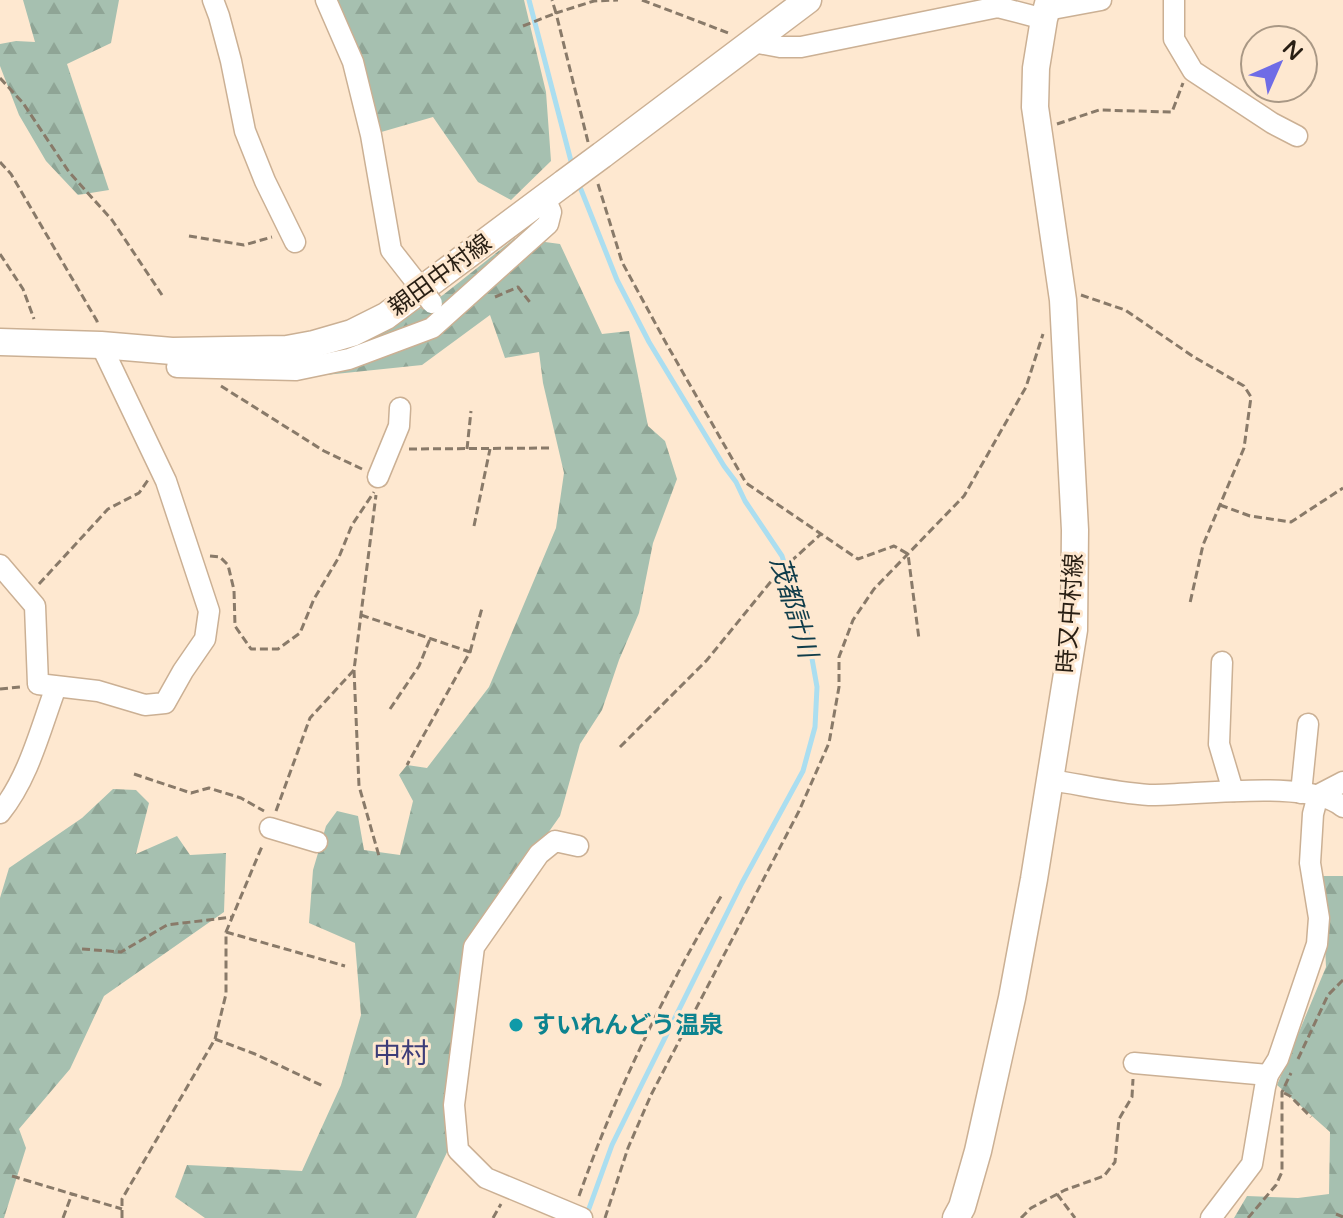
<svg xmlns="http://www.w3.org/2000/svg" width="1343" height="1218" viewBox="0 0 1343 1218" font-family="'Varela Round','Noto Sans JP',sans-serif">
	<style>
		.forest { fill: url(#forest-firs) }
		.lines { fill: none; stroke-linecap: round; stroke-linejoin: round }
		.stream { stroke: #abdef0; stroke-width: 5 }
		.minor-casing { stroke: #cbb094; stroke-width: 23 }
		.major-casing { stroke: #cbb094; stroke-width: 29 }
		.path { stroke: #897a69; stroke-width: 3; stroke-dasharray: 8 4; stroke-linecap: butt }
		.minor { stroke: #fff; stroke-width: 20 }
		.major { stroke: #fff; stroke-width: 26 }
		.minor-bridge-casing { stroke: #cbb094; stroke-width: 23; stroke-linecap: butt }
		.major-bridge-casing { stroke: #cbb094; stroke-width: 29; stroke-linecap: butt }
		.minor-bridge { stroke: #fff; stroke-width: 20 }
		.major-bridge { stroke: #fff; stroke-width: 26 }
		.culture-dot { fill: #0f9aa8; stroke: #fee8d0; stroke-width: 3 }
		.labels { text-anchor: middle; stroke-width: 6; stroke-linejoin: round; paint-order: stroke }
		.street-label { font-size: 24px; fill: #291f14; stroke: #fee8d0 }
		.culture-label { font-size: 24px; font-weight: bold; fill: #0d838f; stroke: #fee8d0; text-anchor: start }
		.water-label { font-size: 26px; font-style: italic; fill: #0f3c4a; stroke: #fee8d0 }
		.quarter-label { font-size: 28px; fill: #3c3c78; stroke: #fee8d0 }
	</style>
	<defs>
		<pattern id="forest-firs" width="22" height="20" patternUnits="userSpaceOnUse" patternTransform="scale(2)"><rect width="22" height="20" fill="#a6c0b0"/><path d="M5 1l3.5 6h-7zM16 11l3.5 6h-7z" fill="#8fa596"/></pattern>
	</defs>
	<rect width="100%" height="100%" fill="#fee8d0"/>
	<g class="forest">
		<polygon points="23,0 119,0 111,43 67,64 109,190 78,195 46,161 19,115 0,66 0,44 16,41 35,42"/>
		<polygon points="326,0 524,0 546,92 551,161 511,200 478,182 433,117 371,135"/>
		<polygon points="515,238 560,244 602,334 629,331 648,426 665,441 677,479 653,543 639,613 619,660 602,710 580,744 560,816 469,945 449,1148 416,1218 205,1218 175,1197 187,1165 302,1171 341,1085 361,1015 355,943 309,923 313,870 326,826 337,811 358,816 364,850 400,855 413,801 399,775 407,765 427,768 489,687 556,528 564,473 543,383 539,352 505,358 490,315 422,365 316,376 331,354 375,335 443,295"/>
		<polygon points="113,789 136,790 149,803 136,854 177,836 190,855 226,853 224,912 104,996 70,1069 19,1129 26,1148 4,1218 0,1218 0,898 9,868 82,818"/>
		<polygon points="1322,876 1343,876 1343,1218 1234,1218 1247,1196 1298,1198 1329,1194 1330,1132 1277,1085 1326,967"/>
	</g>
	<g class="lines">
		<g class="stream">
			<polyline points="529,0 572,165"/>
			<polyline points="578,182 617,280 649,342 724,466 736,482 745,501 782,556 808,636 817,687 815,727 803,771 742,883 642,1084 612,1145 587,1214"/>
		</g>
		<defs>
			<g id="minor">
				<polyline points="213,0 219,16 231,61 245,131 265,181 295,242"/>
				<polyline points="326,0 353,62 371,135 391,250 416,282"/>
				<polyline points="1174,0 1174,39 1193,71 1272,123 1297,136"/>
				<polyline points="1047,10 1101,0"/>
				<polyline points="753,42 780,47 801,47 998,7 1044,19"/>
				<polyline points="177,367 296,370 349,359 432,328 548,224 551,212 545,198"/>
				<polyline points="378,477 399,426 400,408"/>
				<polyline points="0,565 35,606 38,684 98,691 145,705 165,703 183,671 205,639 209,611 166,481 101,345"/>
				<polyline points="1222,662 1219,744 1233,791"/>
				<path d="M1051,780C1083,785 1116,793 1149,795C1194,796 1309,778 1343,807"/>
				<polyline points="1301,793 1308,724"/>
				<path d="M0,813C29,777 40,730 56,687"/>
				<polyline points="270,828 317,842"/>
				<polyline points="578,846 555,841 539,854 474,947 454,1105 458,1150 486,1178 582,1218"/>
				<polyline points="1134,1063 1268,1075"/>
				<polyline points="1211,1218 1252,1164 1265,1087 1268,1075 1278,1059 1317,944 1319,918 1310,863 1313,814 1318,795 1343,782"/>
			</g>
			<g id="major">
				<polyline points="602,155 808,0"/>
				<polyline points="0,342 101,345 172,351 287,349 314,344 352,333 386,316 564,183"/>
				<polyline points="956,1218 962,1207 978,1151 1012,998 1034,879 1074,630 1075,530 1063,300 1035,107 1036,68 1044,19 1049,0"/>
			</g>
		</defs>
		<use href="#minor" class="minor-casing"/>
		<use href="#major" class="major-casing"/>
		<g class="path">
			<polyline points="642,0 731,34"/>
			<polyline points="523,26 556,13 552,0"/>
			<polyline points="0,78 23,103 69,172 112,220 162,295"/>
			<polyline points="1057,124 1099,110 1172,112 1183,83"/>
			<polyline points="588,142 556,13 594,1 618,0"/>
			<polyline points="0,162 11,174 97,321 98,326"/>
			<polyline points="598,184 622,262 666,343 746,483 858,559 894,546 908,554 919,639"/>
			<polyline points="189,236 244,245 272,237"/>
			<polyline points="0,254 23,289 34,319"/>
			<polyline points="1081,295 1125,310 1194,357 1244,386 1251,397 1244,448 1203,545 1190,603"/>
			<polyline points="495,297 518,287 532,305"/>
			<polyline points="221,386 324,451 362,469"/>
			<polyline points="409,449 553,448"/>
			<polyline points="467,449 471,411"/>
			<polyline points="1220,505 1250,516 1291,522 1343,488"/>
			<polyline points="474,526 490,449"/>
			<polyline points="210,556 220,557 228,565 234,590 235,626 251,649 278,649 300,633 314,599 339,557 352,525 374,492"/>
			<polyline points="39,584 108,509 139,493 148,480"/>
			<polyline points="361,615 470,652 407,765"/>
			<polyline points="470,652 482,608"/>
			<polyline points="354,670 359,786 379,856"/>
			<polyline points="0,689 20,687"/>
			<polyline points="390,709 419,666 430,639"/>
			<polyline points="620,747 707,660 777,574 821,534"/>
			<polyline points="134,774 191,793 209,788 241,798 264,811"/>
			<polyline points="276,811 310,718 354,670 376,495"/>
			<polyline points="226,932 345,966"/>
			<polyline points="82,949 121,952 167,925 232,917"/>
			<polyline points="215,1039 255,1054 323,1086"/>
			<polyline points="1298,1059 1328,995 1343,980"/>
			<polyline points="1284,1093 1290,1096 1311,1117"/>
			<polyline points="12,1176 122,1209"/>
			<polyline points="1057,1194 1075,1218"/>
			<path d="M579,1196C616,1091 666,989 723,893"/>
			<polyline points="1336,1214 1343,1217"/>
			<polyline points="63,1218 72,1194"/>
			<polyline points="122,1218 122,1199 215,1039 226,994 226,932 263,844"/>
			<polyline points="493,1218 501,1204"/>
			<polyline points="605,1218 628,1148 651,1095 799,811 829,743 839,687 839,657 853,620 874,589 964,496 1026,387 1043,334"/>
			<polyline points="1021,1218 1031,1208 1065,1190 1104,1176 1115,1162 1119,1119 1132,1097 1133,1079"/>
			<polyline points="1248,1218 1276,1185 1282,1172 1282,1092 1291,1073"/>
		</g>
		<use href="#minor" class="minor"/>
		<use href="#major" class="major"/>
		<defs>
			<polyline id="minor-bridge" points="416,282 432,303"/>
			<polyline id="major-bridge" points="564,183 602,155"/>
		</defs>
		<use href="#minor-bridge" class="minor-bridge-casing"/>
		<use href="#major-bridge" class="major-bridge-casing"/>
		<use href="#minor-bridge" class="minor-bridge"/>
		<use href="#major-bridge" class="major-bridge"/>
	</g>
	<circle class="culture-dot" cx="516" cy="1025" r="8"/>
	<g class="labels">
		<g class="street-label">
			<text transform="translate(440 275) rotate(-36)" y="8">親田中村線</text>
			<text transform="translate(1070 613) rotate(-86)" y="8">時又中村線</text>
		</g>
		<g class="culture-label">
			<text x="532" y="1033">すいれんどう温泉</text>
		</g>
		<g class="water-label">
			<text transform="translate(794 607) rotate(73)" y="9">茂都計川</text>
		</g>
		<g class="quarter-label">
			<text x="401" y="1063">中村</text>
		</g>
	</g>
	<g transform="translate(1279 64) rotate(45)"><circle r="38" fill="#fee8d0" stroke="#a99885" stroke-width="2"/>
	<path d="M0-6L14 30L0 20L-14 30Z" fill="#6f6ce6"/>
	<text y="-12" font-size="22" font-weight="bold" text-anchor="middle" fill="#291f14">N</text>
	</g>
</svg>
